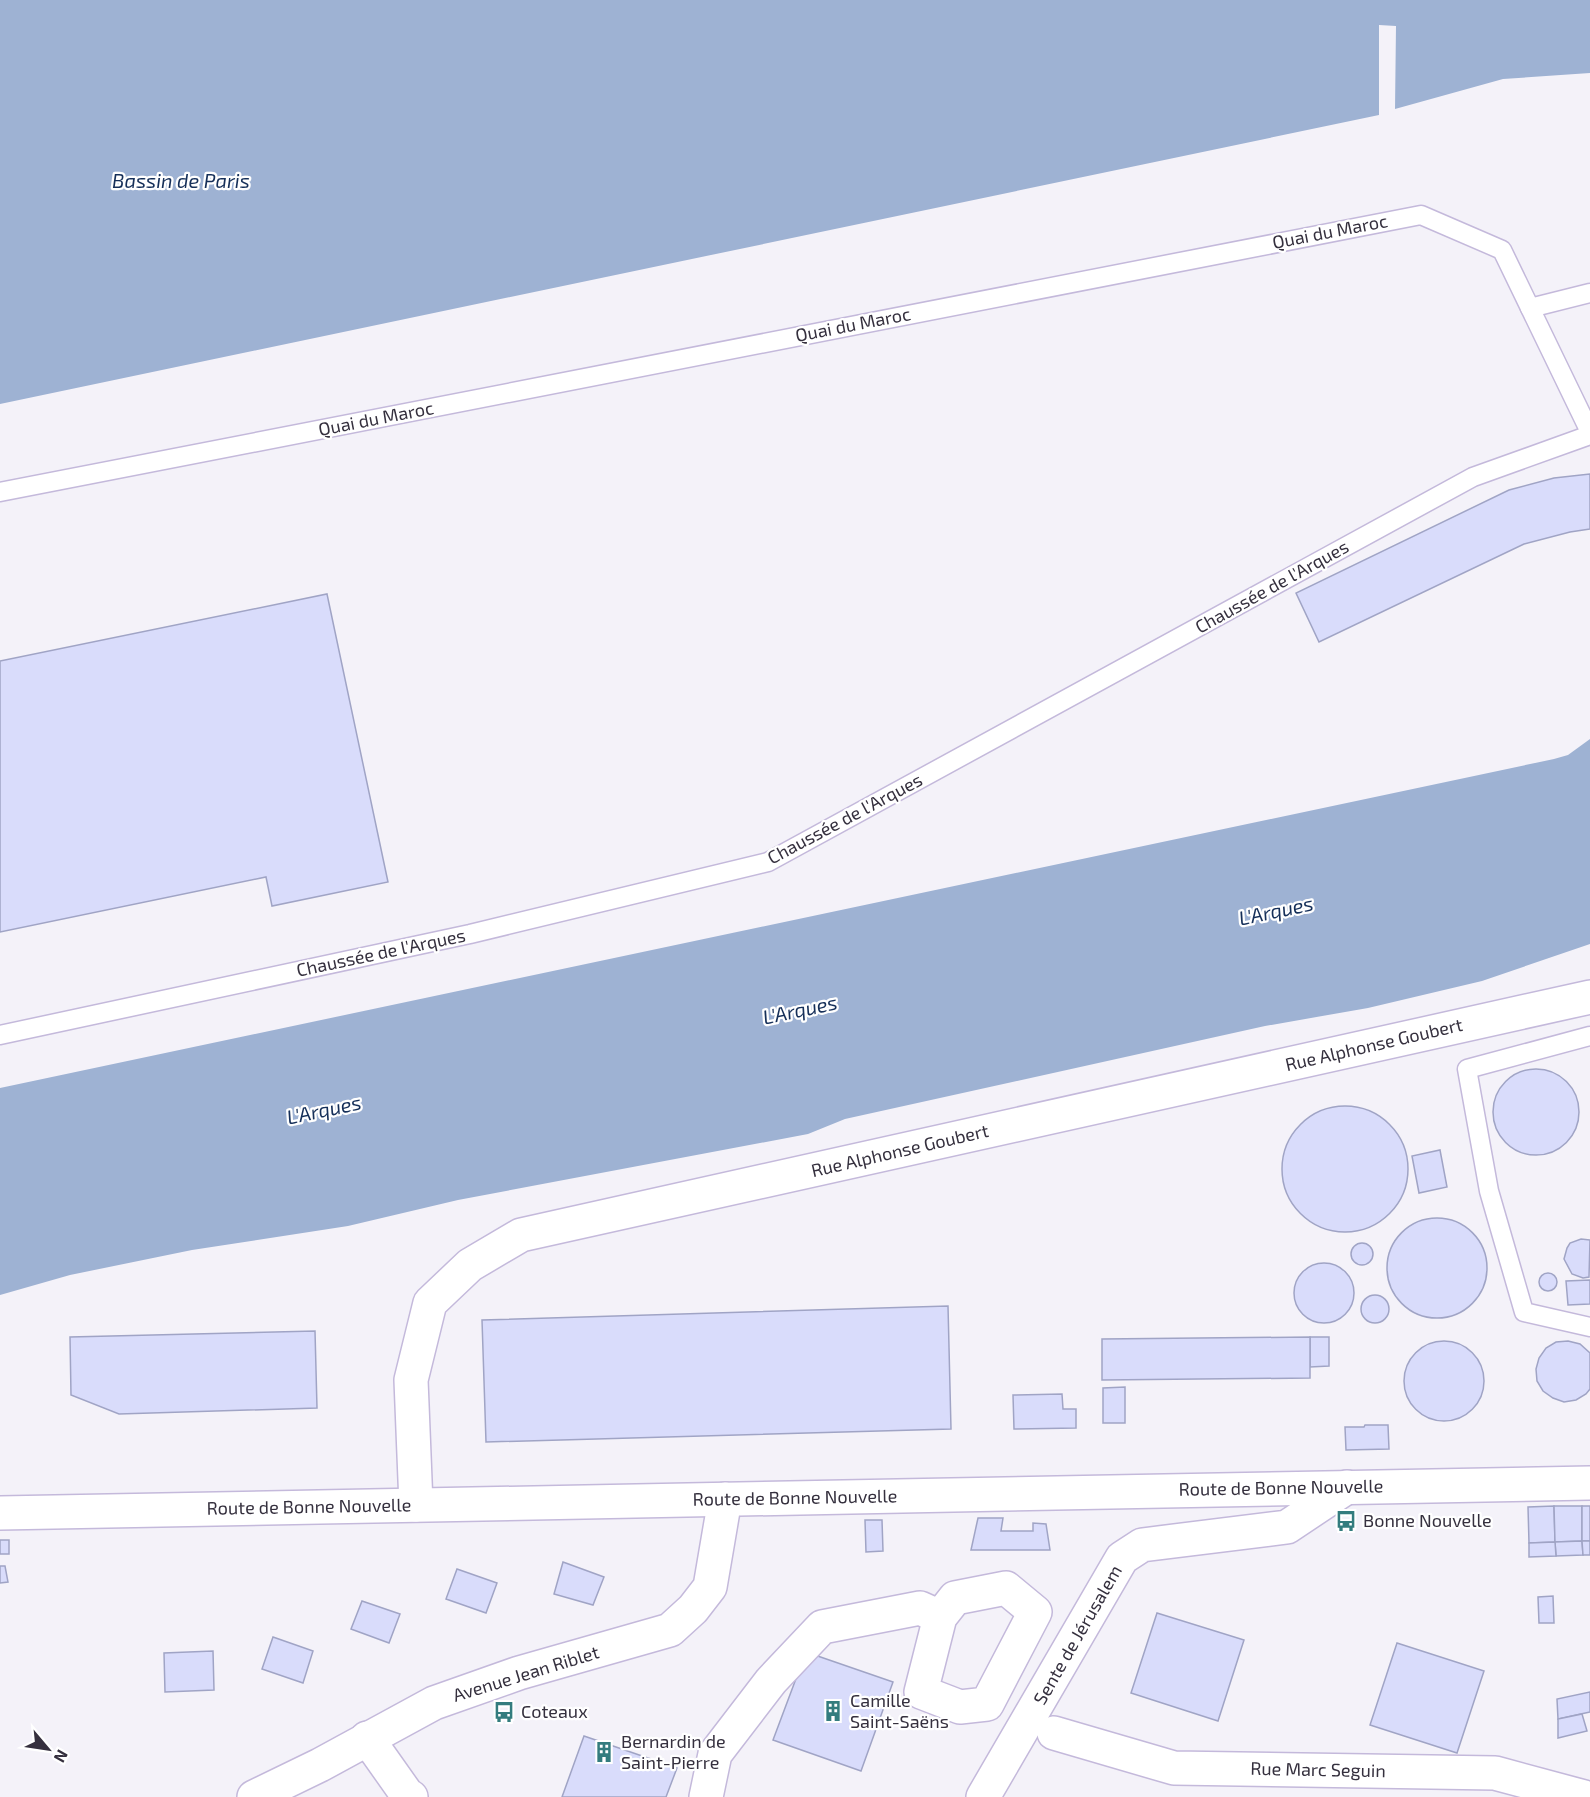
<svg xmlns="http://www.w3.org/2000/svg" width="1590" height="1797" viewBox="0 0 1590 1797" font-family="'Exo 2',sans-serif">
	<style>
		.water { fill: #9eb2d3 }
		.building { fill: #d9dcfb; stroke: #a0a4c5; stroke-width: 1.5 }
		.lines { fill: none; stroke-linecap: round; stroke-linejoin: round }
		.service-casing { stroke: #c4b9db; stroke-width: 21 }
		.minor-casing { stroke: #c4b9db; stroke-width: 36 }
		.tertiary-casing { stroke: #c4b9db; stroke-width: 36 }
		.secondary-casing { stroke: #c4b9db; stroke-width: 36 }
		.service { stroke: #fff; stroke-width: 18 }
		.minor { stroke: #fff; stroke-width: 33 }
		.tertiary { stroke: #fff; stroke-width: 33 }
		.secondary { stroke: #fff; stroke-width: 33 }
		.labels { text-anchor: middle; stroke-width: 4.5; stroke-linejoin: round; paint-order: stroke }
		.street-label { font-size: 18px; fill: #35303e; stroke: #fff }
		.poi-label { font-size: 18px; fill: #35303e; stroke: #fff; text-anchor: start }
		.water-label { font-size: 20px; font-style: italic; fill: #152f59; stroke: #fff }
	</style>
	<rect width="100%" height="100%" fill="#f4f2f9"/>
	<g class="water">
		<polygon points="0,0 1590,0 1590,73 1503,79 1395,109 1396,26 1379,25 1379,115 0,404"/>
		<polygon points="1590,739 1590,944 1482,981 1368,1008 1265,1026 845,1119 808,1134 458,1200 348,1226 192,1250 70,1275 0,1295 0,1088 1554,759 1568,755"/>
	</g>
	<g class="building">
		<polygon points="1590,474 1590,529 1570,532 1524,544 1319,642 1296,593 1509,490 1554,478"/>
		<polygon points="327,594 388,882 272,906 266,877 0,932 0,661"/>
		<circle cx="1536" cy="1112" r="43"/>
		<circle cx="1345" cy="1169" r="63"/>
		<polygon points="1440,1150 1447,1187 1419,1193 1412,1156"/>
		<circle cx="1437" cy="1268" r="50"/>
		<polygon points="1581,1239 1590,1240 1589,1277 1583,1278 1572,1274 1564,1259 1567,1248 1570,1243"/>
		<circle cx="1362" cy="1254" r="11"/>
		<circle cx="1324" cy="1293" r="30"/>
		<circle cx="1548" cy="1282" r="9"/>
		<polygon points="1590,1280 1590,1304 1568,1305 1566,1281"/>
		<circle cx="1375" cy="1309" r="14"/>
		<polygon points="948,1306 951,1429 486,1442 482,1320"/>
		<polygon points="315,1331 317,1408 119,1414 71,1395 70,1337"/>
		<polygon points="1310,1337 1329,1337 1329,1366 1310,1367"/>
		<polygon points="1310,1337 1310,1378 1102,1380 1102,1339"/>
		<polygon points="1568,1341 1580,1344 1590,1353 1590,1389 1586,1394 1576,1400 1564,1402 1553,1398 1543,1391 1537,1381 1536,1369 1539,1358 1546,1348 1556,1342"/>
		<circle cx="1444" cy="1381" r="40"/>
		<polygon points="1125,1387 1125,1423 1103,1423 1103,1388"/>
		<polygon points="1062,1394 1063,1409 1076,1409 1076,1428 1014,1429 1013,1395"/>
		<polygon points="1365,1425 1388,1425 1389,1449 1346,1450 1345,1427 1364,1427"/>
		<polygon points="1554,1506 1555,1542 1529,1543 1528,1507"/>
		<polygon points="1554,1506 1582,1506 1582,1541 1555,1542"/>
		<rect x="1582" y="1506" width="8" height="35"/>
		<polygon points="978,1518 1003,1518 1001,1531 1033,1531 1033,1523 1046,1524 1050,1550 971,1550"/>
		<polygon points="865,1520 882,1520 883,1551 866,1552"/>
		<rect x="0" y="1540" width="9" height="14"/>
		<polygon points="1582,1541 1583,1555 1556,1556 1555,1542"/>
		<polygon points="1582,1541 1590,1541 1590,1555 1583,1555"/>
		<polygon points="1555,1542 1556,1556 1529,1557 1529,1543"/>
		<polygon points="563,1562 604,1577 593,1605 554,1594"/>
		<polygon points="0,1566 5,1566 8,1582 0,1583"/>
		<polygon points="457,1569 497,1583 486,1613 446,1599"/>
		<polygon points="1553,1596 1554,1623 1539,1623 1538,1597"/>
		<polygon points="362,1601 400,1614 389,1643 351,1629"/>
		<polygon points="1157,1613 1244,1640 1218,1721 1131,1693"/>
		<polygon points="273,1637 313,1651 303,1683 262,1669"/>
		<polygon points="1397,1643 1484,1671 1457,1753 1370,1725"/>
		<polygon points="213,1651 214,1690 165,1692 164,1653"/>
		<polygon points="806,1652 893,1682 861,1771 773,1740"/>
		<polygon points="1590,1692 1590,1712 1558,1719 1557,1699"/>
		<polygon points="1582,1714 1587,1731 1558,1738 1558,1719"/>
		<polygon points="584,1736 677,1768 666,1797 562,1797"/>
	</g>
	<g class="lines">
		<defs>
			<g id="service">
				<polyline points="1530,308 1590,293"/>
				<polyline points="0,492 1421,215 1502,250 1590,432"/>
				<polyline points="0,1035 470,934 768,862 1473,477 1590,435"/>
				<polyline points="1590,1036 1467,1069 1489,1191 1524,1312 1590,1327"/>
			</g>
			<g id="minor">
				<polyline points="416,1505 411,1380 430,1303 470,1265 521,1235 1590,997"/>
				<polygon points="1006,1588 1035,1612 987,1704 960,1707 921,1692 940,1617 955,1598"/>
				<polyline points="1054,1733 1174,1768 1495,1773 1584,1797"/>
				<polyline points="367,1738 408,1796 411,1797"/>
				<polyline points="706,1797 715,1754 771,1681 822,1627 920,1608 940,1617"/>
				<polyline points="983,1797 1122,1558 1142,1545 1287,1527 1347,1487"/>
			</g>
			<polyline id="tertiary" points="254,1797 320,1765 434,1703 519,1673 670,1630 693,1609 710,1587 725,1499"/>
			<polyline id="secondary" points="0,1513 1590,1483"/>
		</defs>
		<use href="#service" class="service-casing"/>
		<use href="#minor" class="minor-casing"/>
		<use href="#tertiary" class="tertiary-casing"/>
		<use href="#secondary" class="secondary-casing"/>
		<use href="#service" class="service"/>
		<use href="#minor" class="minor"/>
		<use href="#tertiary" class="tertiary"/>
		<use href="#secondary" class="secondary"/>
	</g>
	<defs>
		<symbol id="bus-bare" viewBox="-9 -9 18 18"><path d="M-5-6H5V4H4V6H2V4H-2V6H-4V4H-5ZM-3.5-4V0h7V-4ZM-3.5 1.2v1.5H-2V1.2ZM2 1.2v1.5H3.5V1.2Z" fill="#337c7e" stroke="#fff" stroke-width="2.5" paint-order="stroke"/></symbol>
		<symbol id="building-bare" viewBox="-9 -9 18 18"><path d="M-4-6H4V6H1V3H-1V6H-4ZM-2.5-4.3h1.7v1.8h-1.7ZM.8-4.3h1.7v1.8H.8ZM-2.5-1h1.7V.8h-1.7ZM.8-1h1.7V.8H.8Z" fill="#337c7e" stroke="#fff" stroke-width="2.5" paint-order="stroke"/></symbol>
	</defs>
	<g fill-rule="evenodd">
		<use href="#bus-bare" x="1331" y="1506" width="30" height="30"/>
		<use href="#building-bare" x="818" y="1696" width="30" height="30"/>
		<use href="#bus-bare" x="489" y="1697" width="30" height="30"/>
		<use href="#building-bare" x="589" y="1737" width="30" height="30"/>
	</g>
	<g class="labels">
		<g class="street-label">
			<text transform="translate(1330 232) rotate(-11)" y="6">Quai du Maroc</text>
			<text transform="translate(853 325) rotate(-11)" y="6">Quai du Maroc</text>
			<text transform="translate(376 419) rotate(-11)" y="6">Quai du Maroc</text>
			<text transform="translate(1272 587) rotate(-29)" y="6">Chaussée de l'Arques</text>
			<text transform="translate(845 819) rotate(-28)" y="6">Chaussée de l'Arques</text>
			<text transform="translate(381 953) rotate(-12)" y="6">Chaussée de l'Arques</text>
			<text transform="translate(1374 1045) rotate(-13)" y="6">Rue Alphonse Goubert</text>
			<text transform="translate(900 1151) rotate(-13)" y="6">Rue Alphonse Goubert</text>
			<text transform="translate(1281 1488) rotate(-1)" y="6">Route de Bonne Nouvelle</text>
			<text transform="translate(795 1498) rotate(-1)" y="6">Route de Bonne Nouvelle</text>
			<text transform="translate(309 1507) rotate(-1)" y="6">Route de Bonne Nouvelle</text>
			<text transform="translate(1078 1635) rotate(-60)" y="6">Sente de Jérusalem</text>
			<text transform="translate(526 1674) rotate(-17)" y="6">Avenue Jean Riblet</text>
			<text transform="translate(1318 1770) rotate(1)" y="6">Rue Marc Seguin</text>
		</g>
		<g class="poi-label">
			<text x="1363" y="1527">Bonne Nouvelle</text>
			<text x="850" y="1707">Camille<tspan x="850" dy="21">Saint-Saëns</tspan></text>
			<text x="521" y="1718">Coteaux</text>
			<text x="621" y="1748">Bernardin de<tspan x="621" dy="21">Saint-Pierre</tspan></text>
		</g>
		<g class="water-label">
			<text x="181" y="188">Bassin de Paris</text>
			<text transform="translate(1276 911) rotate(-12)" y="7">L'Arques</text>
			<text transform="translate(800 1010) rotate(-12)" y="7">L'Arques</text>
			<text transform="translate(324 1110) rotate(-12)" y="7">L'Arques</text>
		</g>
	</g>
	<g transform="translate(48 1749) rotate(119)" stroke="#ffffff" stroke-width="4.5" paint-order="stroke">
	<path d="M0-4.5L10 22L0 15L-10 22Z" fill="#35303e"/>
	<text y="-9" font-size="16" font-weight="bold" text-anchor="middle" fill="#35303e">N</text>
	</g>
</svg>
